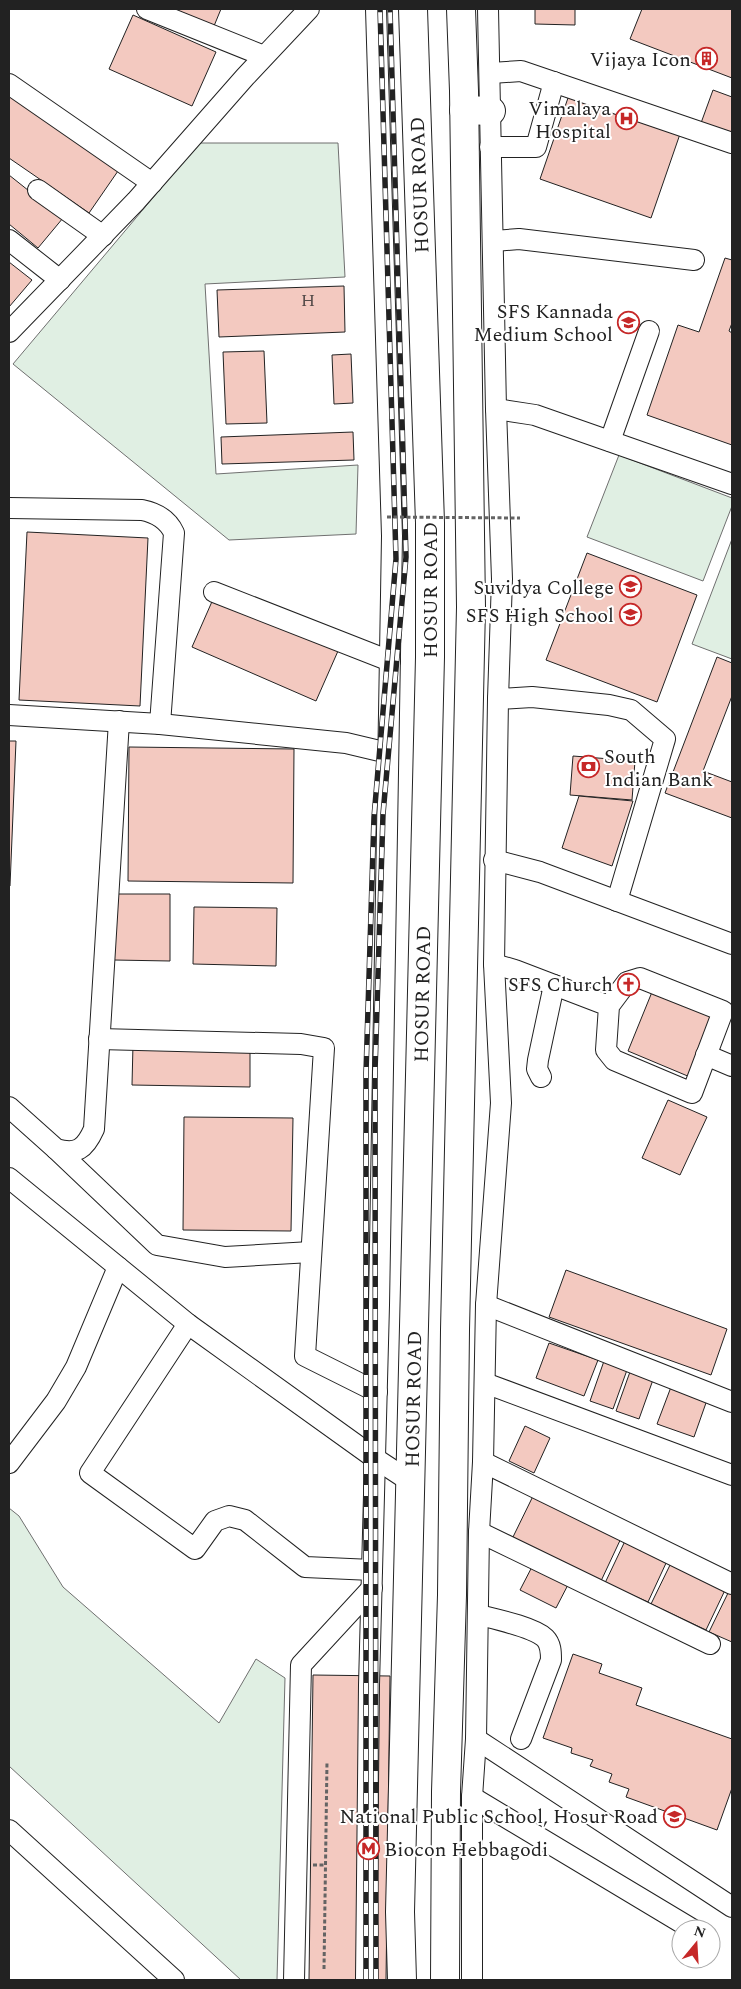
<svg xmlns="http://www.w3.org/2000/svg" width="741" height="1989" viewBox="0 0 741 1989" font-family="Spectral,serif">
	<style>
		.green { fill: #e0efe3; stroke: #6f6f6f }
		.building { fill: #f3c9c0; stroke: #222 }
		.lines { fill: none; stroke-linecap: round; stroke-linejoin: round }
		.minor-casing { stroke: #222; stroke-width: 22 }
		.highway-casing { stroke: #222; stroke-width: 30 }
		.path { stroke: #646464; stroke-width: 3; stroke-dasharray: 4 2.5; stroke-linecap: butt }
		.minor { stroke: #fff; stroke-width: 20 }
		.highway { stroke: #fff; stroke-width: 28 }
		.rail-casing { stroke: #222; stroke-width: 5.5 }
		.rail { stroke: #fff; stroke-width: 4; stroke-dasharray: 11; stroke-linecap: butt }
		.path-bridge { stroke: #646464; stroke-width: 3; stroke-dasharray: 4 2.5; stroke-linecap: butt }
		.labels { text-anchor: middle; stroke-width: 4; stroke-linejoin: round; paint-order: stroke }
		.number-label { font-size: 18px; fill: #564c4a }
		.poi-label { font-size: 20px; fill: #222; stroke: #fff; text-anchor: end }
		.street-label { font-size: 20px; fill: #222; stroke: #fff }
	</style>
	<rect width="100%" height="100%" fill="#fff"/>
	<g class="green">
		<polygon points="199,143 338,143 345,277 205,284 216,474 358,465 356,534 229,540 13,364"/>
		<polygon points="619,455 732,498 732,506 703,581 587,537"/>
		<polygon points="732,539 732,659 692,644"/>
		<polygon points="9,1508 19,1516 63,1587 219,1723 256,1659 285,1678 277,1980 241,1980 9,1766"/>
	</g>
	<g class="building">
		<polygon points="174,9 221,9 214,26"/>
		<polygon points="535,9 575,9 575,25 535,24"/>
		<polygon points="642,9 732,9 732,78 630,39"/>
		<polygon points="133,15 216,52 192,106 109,69"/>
		<polygon points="713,90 732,97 732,134 701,123"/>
		<polygon points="9,95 118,171 89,213 9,158"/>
		<polygon points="569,95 680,134 651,218 540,179"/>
		<polygon points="9,175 63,218 38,248 9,224"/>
		<polygon points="725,258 732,260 732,323 729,331 732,333 732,445 647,415 678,325 699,332"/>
		<polygon points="9,262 32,280 9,307"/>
		<polygon points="344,286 345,332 219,337 217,290"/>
		<polygon points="264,351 267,423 226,424 223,352"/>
		<polygon points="351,354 353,403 334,404 332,355"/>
		<polygon points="353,432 354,460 222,464 221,437"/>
		<polygon points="27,532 148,538 140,706 19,700"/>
		<polygon points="587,553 697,595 657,702 546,660"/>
		<polygon points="214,597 338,651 316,701 192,647"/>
		<polygon points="717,657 732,663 732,696 703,771 732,782 732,818 665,793"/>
		<polygon points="9,741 16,741 10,886 9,886"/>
		<polygon points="129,747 294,749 293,883 128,881"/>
		<polygon points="573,756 635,761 632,800 570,795"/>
		<polygon points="579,796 633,801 612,866 562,848"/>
		<polygon points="114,894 170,894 170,961 114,960"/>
		<polygon points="194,907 277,908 276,966 193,964"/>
		<polygon points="652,992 715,1017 690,1077 628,1051"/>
		<polygon points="133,1044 250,1046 250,1087 132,1085"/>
		<polygon points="668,1100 707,1117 680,1175 642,1158"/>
		<polygon points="184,1117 293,1118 291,1231 183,1230"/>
		<polygon points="566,1270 727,1329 711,1375 549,1317"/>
		<polygon points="549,1343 598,1360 584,1396 536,1378"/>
		<polygon points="604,1361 627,1370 613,1409 590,1401"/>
		<polygon points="631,1369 654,1377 639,1419 616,1411"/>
		<polygon points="671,1387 707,1400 694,1437 657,1424"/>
		<polygon points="525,1426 550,1438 534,1473 509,1461"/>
		<polygon points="535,1492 623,1534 601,1581 512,1539"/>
		<polygon points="625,1541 667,1561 648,1602 605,1583"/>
		<polygon points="535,1561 571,1579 556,1608 520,1590"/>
		<polygon points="671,1563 726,1588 706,1630 651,1604"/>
		<polygon points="729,1591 732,1592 732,1642 709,1632"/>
		<polygon points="573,1654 602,1664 599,1673 642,1688 636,1705 732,1739 732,1788 717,1830 626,1797 629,1789 609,1782 612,1774 590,1766 593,1760 571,1753 572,1748 543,1738"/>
		<polygon points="313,1675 390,1676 386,1980 309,1980"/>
	</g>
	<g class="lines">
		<defs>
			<g id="minor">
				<polyline points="147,9 264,56"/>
				<polyline points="491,73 521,71 732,143"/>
				<polyline points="9,84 152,183"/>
				<polyline points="490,147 536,147 554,82"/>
				<polyline points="38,190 103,236"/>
				<polyline points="9,240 60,280"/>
				<polyline points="494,241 519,239 694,260"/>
				<polyline points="9,332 136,201 245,77 309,9"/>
				<polyline points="496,409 535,415 732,484"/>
				<polyline points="610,441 649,331"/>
				<path d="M9,508L142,510C157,513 168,520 174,533L160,724"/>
				<polyline points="214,592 390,661"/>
				<polyline points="498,699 532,697 609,705 631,710 665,739 617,901"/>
				<polyline points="9,715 160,724 346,743 388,753"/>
				<polyline points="494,860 540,872 732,944"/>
				<polyline points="494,964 515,970 609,1006 627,982 640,978 723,1011 692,1093 614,1060 606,1050 609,1006"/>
				<polyline points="99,1039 301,1044 324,1048 305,1356 377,1392"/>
				<polyline points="706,1055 732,1066"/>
				<polyline points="541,1077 537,1069 538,1060 554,985"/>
				<path d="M9,1107L56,1149C77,1155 85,1149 94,1129L119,721"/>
				<polyline points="56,1149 157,1245 225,1257 311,1252"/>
				<polyline points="9,1178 188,1324 376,1459 411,1482"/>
				<polyline points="486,1305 732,1402"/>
				<polyline points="188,1324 90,1473 195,1549 215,1521 229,1516 245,1520 305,1567 372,1570"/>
				<polyline points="485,1383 732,1475"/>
				<polyline points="483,1462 732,1584"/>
				<polyline points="9,1463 56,1401 76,1367 118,1267"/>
				<polyline points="479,1532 710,1644"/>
				<path d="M479,1615C495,1619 533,1627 545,1638C551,1644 551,1652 551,1660L521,1739"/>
				<polyline points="476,1739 732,1907"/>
				<polyline points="472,1797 692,1929"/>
				<polyline points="9,1830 174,1980"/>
				<polyline points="294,1980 301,1665 372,1588"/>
				<polyline points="366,1980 369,1685 379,1305 392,536 376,9"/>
				<polyline points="472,1980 472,1797 476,1739 479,1532 483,1462 486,1305 501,1103 494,964 498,699 502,579 496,409 488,9"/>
			</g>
			<g id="highway">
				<polyline points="464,110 491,111"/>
				<polyline points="402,1980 400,1912 430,657 430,523 413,9"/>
				<polyline points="445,1980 446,1792 452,1595 455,1330 471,607 464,91 461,9"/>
			</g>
		</defs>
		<use href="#minor" class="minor-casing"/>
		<use href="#highway" class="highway-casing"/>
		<g class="path">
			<polyline points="313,1865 325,1865"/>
			<polyline points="324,1969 327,1761"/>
		</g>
		<use href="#minor" class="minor"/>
		<use href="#highway" class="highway"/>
		<defs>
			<g id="rail">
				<polyline points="366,1980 366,1073 374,817 396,559 380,9"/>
				<polyline points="376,1980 375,1072 383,814 406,557 390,9"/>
			</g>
		</defs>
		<use href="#rail" class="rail-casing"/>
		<use href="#rail" class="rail"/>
		<polyline class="path-bridge" points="387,517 520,518"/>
	</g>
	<defs>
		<symbol id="building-ring" viewBox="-11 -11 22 22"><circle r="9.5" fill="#fff" stroke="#c62828" stroke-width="1.5"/><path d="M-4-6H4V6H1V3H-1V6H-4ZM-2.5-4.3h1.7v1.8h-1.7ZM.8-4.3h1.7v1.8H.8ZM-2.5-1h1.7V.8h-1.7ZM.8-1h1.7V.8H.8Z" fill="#c62828"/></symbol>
		<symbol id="hospital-ring" viewBox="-11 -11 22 22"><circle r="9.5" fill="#fff" stroke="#c62828" stroke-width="1.5"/><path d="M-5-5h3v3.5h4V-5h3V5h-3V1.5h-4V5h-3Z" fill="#c62828"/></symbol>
		<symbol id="school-ring" viewBox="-11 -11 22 22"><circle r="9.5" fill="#fff" stroke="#c62828" stroke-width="1.5"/><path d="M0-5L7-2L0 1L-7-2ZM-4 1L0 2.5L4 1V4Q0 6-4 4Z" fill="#c62828"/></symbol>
		<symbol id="university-ring" viewBox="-11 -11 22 22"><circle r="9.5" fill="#fff" stroke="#c62828" stroke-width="1.5"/><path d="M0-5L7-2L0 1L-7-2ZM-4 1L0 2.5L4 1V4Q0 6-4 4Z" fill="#c62828"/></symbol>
		<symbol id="bank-ring" viewBox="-11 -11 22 22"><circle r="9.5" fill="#fff" stroke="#c62828" stroke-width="1.5"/><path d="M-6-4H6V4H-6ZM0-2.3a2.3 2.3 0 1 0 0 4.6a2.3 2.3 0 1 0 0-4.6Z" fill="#c62828"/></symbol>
		<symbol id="church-ring" viewBox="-11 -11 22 22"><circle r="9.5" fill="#fff" stroke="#c62828" stroke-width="1.5"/><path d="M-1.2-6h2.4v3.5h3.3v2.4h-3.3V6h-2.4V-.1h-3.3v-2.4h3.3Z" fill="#c62828"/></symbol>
		<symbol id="metro-ring" viewBox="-11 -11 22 22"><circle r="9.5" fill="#fff" stroke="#c62828" stroke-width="1.5"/><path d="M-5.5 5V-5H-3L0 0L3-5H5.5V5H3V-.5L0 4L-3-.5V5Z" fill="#c62828"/></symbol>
	</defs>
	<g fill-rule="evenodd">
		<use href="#building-ring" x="694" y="46" width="25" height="25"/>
		<use href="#hospital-ring" x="614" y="106" width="25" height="25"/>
		<use href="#school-ring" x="616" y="310" width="25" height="25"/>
		<use href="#university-ring" x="618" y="574" width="25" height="25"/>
		<use href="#school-ring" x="618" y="602" width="25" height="25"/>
		<use href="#bank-ring" x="576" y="754" width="25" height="25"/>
		<use href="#church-ring" x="616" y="972" width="25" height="25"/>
		<use href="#school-ring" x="662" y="1804" width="25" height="25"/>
		<use href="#metro-ring" x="356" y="1836" width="25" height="25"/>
	</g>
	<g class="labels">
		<g class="number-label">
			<text x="308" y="306">H</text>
		</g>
		<g class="poi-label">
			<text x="691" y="66">Vijaya Icon</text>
			<text x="611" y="115">Vimalaya<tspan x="611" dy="23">Hospital</tspan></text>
			<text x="613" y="318">SFS Kannada<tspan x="613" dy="23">Medium School</tspan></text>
			<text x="614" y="594">Suvidya College</text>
			<text x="614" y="622">SFS High School</text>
			<text x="604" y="763" text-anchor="start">South<tspan x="604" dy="23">Indian Bank</tspan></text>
			<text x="613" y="991">SFS Church</text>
			<text x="658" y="1823">National Public School, Hosur Road</text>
			<text x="384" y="1856" text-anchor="start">Biocon Hebbagodi</text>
		</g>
		<g class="street-label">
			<text transform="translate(419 185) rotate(-92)" y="7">HOSUR ROAD</text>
			<text transform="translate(430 590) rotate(-90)" y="7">HOSUR ROAD</text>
			<text transform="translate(422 994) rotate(-89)" y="7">HOSUR ROAD</text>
			<text transform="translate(413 1399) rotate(-89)" y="7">HOSUR ROAD</text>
		</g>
	</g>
	<rect width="741" height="1989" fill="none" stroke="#222222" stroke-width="20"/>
	<g transform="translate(696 1944) rotate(18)"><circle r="24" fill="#ffffff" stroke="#a7a7a7"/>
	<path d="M0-4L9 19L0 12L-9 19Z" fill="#c62828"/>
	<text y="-8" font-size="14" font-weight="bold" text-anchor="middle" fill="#222222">N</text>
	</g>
</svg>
